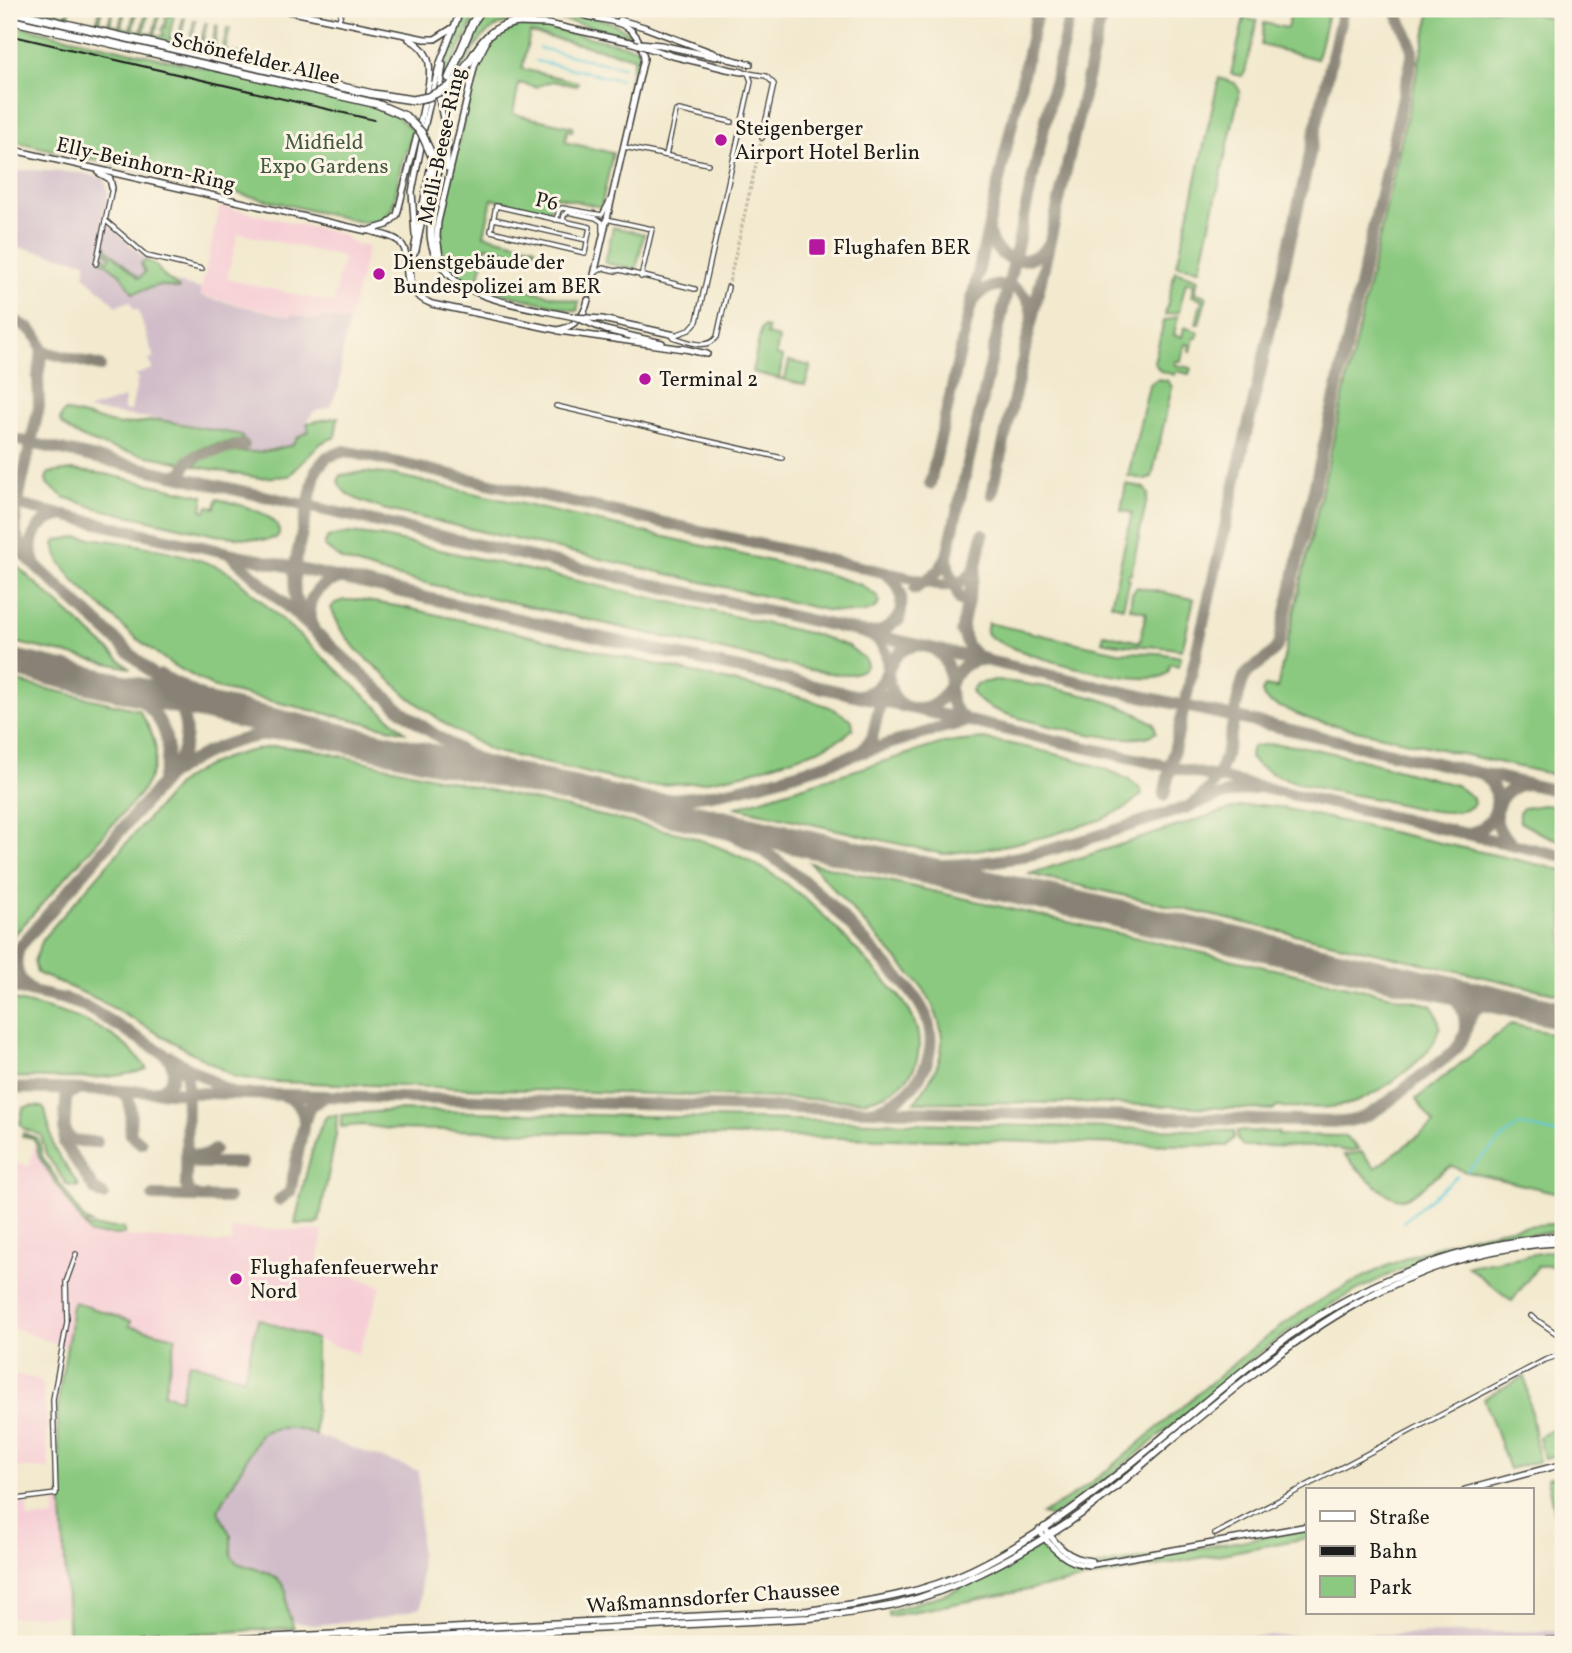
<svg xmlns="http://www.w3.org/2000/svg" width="1572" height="1653" viewBox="0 0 1572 1653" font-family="Vollkorn,serif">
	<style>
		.built { fill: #f6cfd6; fill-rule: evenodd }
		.industrial { fill: #d1bdc9 }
		.green { fill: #8bc980; stroke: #54724e; stroke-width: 2 }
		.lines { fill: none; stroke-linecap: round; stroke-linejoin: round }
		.stream { stroke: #5fc9da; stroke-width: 2 }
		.taxiway { stroke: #878275; stroke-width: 12 }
		.runway { stroke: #878275; stroke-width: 28 }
		.street-tunnel { stroke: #c7c0aa; stroke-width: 3.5; stroke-dasharray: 3.5 2; stroke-linecap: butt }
		.secondary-tunnel { stroke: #c7c0aa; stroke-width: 5; stroke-dasharray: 5 2.5; stroke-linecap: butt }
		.street-casing { stroke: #3c3b37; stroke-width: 6 }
		.secondary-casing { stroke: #3c3b37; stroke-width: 8 }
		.primary-casing { stroke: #3c3b37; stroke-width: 9 }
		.highway-casing { stroke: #3c3b37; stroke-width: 10 }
		.street { stroke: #fff; stroke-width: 3.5 }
		.secondary { stroke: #fff; stroke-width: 5 }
		.primary { stroke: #fff; stroke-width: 6 }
		.highway { stroke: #fff; stroke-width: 7 }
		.tram { stroke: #1c1c1c; stroke-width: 2 }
		.rail { stroke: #1c1c1c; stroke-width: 2 }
		.secondary-bridge-casing { stroke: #3c3b37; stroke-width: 8; stroke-linecap: butt }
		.highway-bridge-casing { stroke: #3c3b37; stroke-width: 10; stroke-linecap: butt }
		.secondary-bridge { stroke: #fff; stroke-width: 5 }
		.highway-bridge { stroke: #fff; stroke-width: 7 }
		.poi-dot { fill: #b5179e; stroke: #fcf5e5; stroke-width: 2.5 }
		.labels { text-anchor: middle; stroke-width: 6; stroke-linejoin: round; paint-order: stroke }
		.street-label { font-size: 21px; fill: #1c1c1c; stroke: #fcf5e5 }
		.poi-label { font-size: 21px; fill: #1c1c1c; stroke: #fcf5e5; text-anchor: start }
		.park-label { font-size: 21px; fill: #43593f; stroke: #fcf5e5 }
	</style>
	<rect width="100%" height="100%" fill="#fcf5e5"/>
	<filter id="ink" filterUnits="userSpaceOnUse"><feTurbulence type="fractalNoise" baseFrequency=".0143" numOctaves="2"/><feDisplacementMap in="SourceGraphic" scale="14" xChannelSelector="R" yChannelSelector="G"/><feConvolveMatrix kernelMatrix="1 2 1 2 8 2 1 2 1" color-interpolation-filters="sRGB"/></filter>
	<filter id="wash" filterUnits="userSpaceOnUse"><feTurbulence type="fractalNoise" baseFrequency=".00686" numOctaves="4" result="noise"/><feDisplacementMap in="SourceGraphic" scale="28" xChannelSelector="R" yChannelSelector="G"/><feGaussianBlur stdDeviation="1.57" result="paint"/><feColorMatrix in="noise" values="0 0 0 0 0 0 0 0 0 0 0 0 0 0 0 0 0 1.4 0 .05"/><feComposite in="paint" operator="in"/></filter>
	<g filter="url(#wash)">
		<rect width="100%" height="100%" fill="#f2e9ce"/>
		<g class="built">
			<path d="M220,206L341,234L355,244L368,246L349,322L325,317L315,320L293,314L292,317L200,295ZM238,233L343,257L333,303L227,279Z"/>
			<polygon points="35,1143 39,1157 90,1234 219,1243 231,1242 232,1228 323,1231 317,1263 381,1286 358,1354 258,1319 244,1379 180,1399 164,1394 176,1337 129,1325 130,1320 75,1302 71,1307 67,1347 9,1327 9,1157 12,1147 9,1162 30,1166"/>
			<polygon points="9,1373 40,1380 43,1385 45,1412 48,1416 46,1435 49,1469 9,1467"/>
			<polygon points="60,1499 67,1615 9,1617 9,1505 26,1503 28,1519 55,1517 55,1506 56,1501"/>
		</g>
		<g class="industrial">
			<polygon points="28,170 82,173 105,179 108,194 103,220 170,281 201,289 200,295 207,298 291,317 292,314 315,320 325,317 349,322 342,354 339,387 330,407 313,412 307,423 309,431 297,438 292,445 254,452 245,450 242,435 220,433 171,421 86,410 125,398 123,410 131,411 138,377 135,375 152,369 149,360 154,359 138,309 134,310 130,301 117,306 84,275 87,262 18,247 14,261 9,260 9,173"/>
			<polygon points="270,1428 305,1429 315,1435 419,1471 421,1608 383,1618 314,1625 293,1622 287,1609 288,1600 268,1573 237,1563 231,1555 231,1536 217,1511 260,1434"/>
			<polygon points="1563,1631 1563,1644 1033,1644 1113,1639"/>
		</g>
		<g class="green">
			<polygon points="18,9 47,9 55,12 58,9 58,13 66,15 68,9 70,9 69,15 71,18 94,22 97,21 100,9 102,9 99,22 108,24 112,9 114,9 110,24 119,27 123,9 126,9 121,27 130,29 135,9 137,9 133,29 141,32 146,10 149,10 144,32 153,34 158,12 160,13 155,35 164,36 162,29 166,27 163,26 167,21 165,20 165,17 168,17 169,15 174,16 169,38 178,40 183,18 185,18 180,41 189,42 194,20 196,21 191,43 200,45 205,23 207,23 202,45 211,48 216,25 218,26 214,48 222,50 227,28 230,28 225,51 248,55 247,61"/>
			<polygon points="464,9 479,9 443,82 447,53"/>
			<path d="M486,9C522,9 609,8 633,37C591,28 524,1 486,34C472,46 468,66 454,77L473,27Z"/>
			<polygon points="1292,9 1329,9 1317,59 1261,45 1264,23 1287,28"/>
			<polygon points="1419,9 1511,9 1563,21 1563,777 1312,720 1270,703 1264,698 1262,692 1265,686 1277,688 1430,14 1419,11"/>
			<polygon points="1244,18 1257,21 1245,72 1242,76 1231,74"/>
			<path d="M9,24L381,108L397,116L413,131C410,142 406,152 402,162C393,188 402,227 361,222L9,140Z"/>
			<path d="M517,26H538L638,48C642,62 635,81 628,93L634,57L530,33L522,69L578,82L577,86L553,81L536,87L519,83L513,114L573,127L572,131L567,130L565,142L613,153L601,207L553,196L549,211L492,199L484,235L535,247L533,257L486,246L479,278L579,302L577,311L470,286C448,273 438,256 438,231L476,65C487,45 495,33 517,26Z"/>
			<polygon points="1219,78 1235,83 1240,91 1200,269 1177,265"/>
			<polygon points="613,227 644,234 636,270 605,263"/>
			<path d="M103,245L107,246V249L139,278L145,272L141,264L145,260C157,263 158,270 166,278C172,283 176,283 179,289L160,285L133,293L121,275L101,260V254L108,261L111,257L102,248Z"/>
			<polygon points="1175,271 1198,279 1195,293 1207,296 1199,324 1196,324 1202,299 1192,296 1194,284 1186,282 1179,312 1165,315"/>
			<polygon points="1178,316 1174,335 1182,337 1184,327 1199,332 1197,338 1194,338 1191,352 1189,351 1190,345 1185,344 1181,361 1176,361 1175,365 1191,368 1189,374 1176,371 1175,375 1160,371 1154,362 1164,321"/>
			<polygon points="763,327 768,328 767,335 779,338 776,355 783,357 779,378 785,379 789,361 811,366 805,385 752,372 761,330"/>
			<polygon points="1157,379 1168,381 1172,387 1152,477 1146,480 1128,476 1149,385"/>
			<path d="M65,411L120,425L160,420L242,435L243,440C222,444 195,444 182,463C150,455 81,448 60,422L61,416Z"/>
			<path d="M338,417L335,437L321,443L289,476L259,478L194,466C206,452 237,451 253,452C265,453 280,448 292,445L297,438L309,431L307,423Z"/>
			<path d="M72,470L105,474L204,496L202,510L206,511L208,506L215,508L217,499C234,503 281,513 279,534L276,538L265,540L215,535L96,508L64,497L47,484L46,478L49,473Z"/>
			<path d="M364,472L395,475L827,574L861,585L877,596L879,604C868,618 841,612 825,610L383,509C368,503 343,498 338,481L341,475Z"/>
			<polygon points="1126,484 1144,488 1148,494 1131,574 1128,574 1127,578 1130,579 1123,607 1111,604 1132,513 1121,510"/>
			<path d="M350,533L383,537L817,635L848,646L865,659L867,665C856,681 826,672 810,670L390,575L342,560L324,546L328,537Z"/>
			<path d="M79,537C122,541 196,553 232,574L405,732L215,688L171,664L132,635L75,582L60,562L54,544L57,540Z"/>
			<polygon points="9,559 129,668 9,641"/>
			<path d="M1137,587L1194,599L1182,650C1156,644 1129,648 1102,641L1104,634L1140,642L1146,612L1130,608L1132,593Z"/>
			<polygon points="344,600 360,600 403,607 800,697 830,707 852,720 853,728 844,737 818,750 743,774 703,782 645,786 492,751 451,728 410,698 356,649 341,630 331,608 335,603"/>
			<path d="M988,623L1118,652L1159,653L1181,657L1179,666L1170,664C1169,668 1170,671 1166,674C1147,691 1003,653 986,633Z"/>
			<path d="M9,680L139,710C160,745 163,759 140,794L9,941Z"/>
			<path d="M997,680C1045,686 1115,696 1154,724L1156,732C1138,751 1015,720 991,708C983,704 975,699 971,691L976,684Z"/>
			<path d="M983,739C1010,743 1138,768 1142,794L1124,809L1100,820L1048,836L998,847L943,854L736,807L943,743Z"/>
			<path d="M1275,744L1305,747L1355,758L1456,785L1473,798L1474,804C1469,810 1458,812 1450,812C1427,812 1403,805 1381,800C1345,792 1275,786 1250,758L1251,749L1254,746Z"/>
			<path d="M276,746L310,749L686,835C722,847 758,862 788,885C829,916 864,959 899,996C926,1028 929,1073 886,1094C880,1097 872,1099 865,1101L276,1082L235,1077L97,999L37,973L34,961L44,937L178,784C209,760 238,752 276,746Z"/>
			<polygon points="1261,805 1278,807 1563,870 1563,995 1029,874 1215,814 1243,806"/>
			<polygon points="1543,805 1563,807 1563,842 1540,833 1520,822 1519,813 1523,808"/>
			<path d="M810,863L1431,1005C1436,1012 1441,1021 1439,1030C1435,1055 1377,1096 1353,1103C1329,1110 1301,1107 1277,1107L1274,1110L1085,1103L915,1102C948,1059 951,1034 923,988Z"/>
			<path d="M9,999C59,1010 116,1024 147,1069C108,1082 50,1078 9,1077Z"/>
			<path d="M1511,1024L1563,1036V1194L1463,1171L1452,1166C1434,1174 1423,1191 1406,1198C1390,1206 1356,1166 1344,1155L1362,1152L1375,1168L1434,1124L1416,1099Z"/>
			<polygon points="31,1106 42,1107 45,1110 54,1148 79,1186 77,1187 67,1185 46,1154 41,1135 24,1129 20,1124 23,1108"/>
			<path d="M398,1110L1234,1131V1138L1227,1146C948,1139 669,1135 390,1129L363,1125L341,1127V1115Z"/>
			<path d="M337,1115L336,1135L319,1222L314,1224H295C300,1201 313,1133 327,1116Z"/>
			<polygon points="1237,1131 1278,1132 1279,1135 1345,1136 1359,1149 1346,1151 1330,1147 1243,1146 1237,1139"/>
			<polygon points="23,1133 38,1138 43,1158 84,1219 92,1224 85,1224 87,1227 124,1228 124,1235 90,1234 39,1157 36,1143 33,1138 22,1136"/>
			<path d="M1563,1224V1231C1449,1239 1347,1285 1257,1355C1205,1395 1157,1440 1104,1480C1087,1493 1069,1504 1052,1517L1042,1514C1094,1486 1137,1445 1182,1407C1228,1369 1273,1327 1326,1297C1396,1257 1481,1224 1563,1224Z"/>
			<polygon points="1563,1249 1563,1265 1538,1266 1512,1301 1467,1266"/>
			<path d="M74,1302L131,1321L129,1326L176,1337L164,1394L180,1399L189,1362L244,1378L258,1319L316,1339L315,1435C300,1426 275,1425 260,1434L218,1511L231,1536V1555L237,1563L268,1573L280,1581L286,1590L287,1609L294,1628L69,1641L57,1412C60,1384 65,1357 70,1329C71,1320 69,1309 74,1302Z"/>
			<polygon points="1525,1376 1539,1461 1509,1469 1484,1398"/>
			<polygon points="1563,1423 1563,1454 1544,1459 1539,1437"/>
			<polygon points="1563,1474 1563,1558 1547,1478"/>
			<polygon points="1308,1529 1308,1538 1296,1540 889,1616 888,1611 949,1593 994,1572 1042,1545 1069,1563 1087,1568"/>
		</g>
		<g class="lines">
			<g class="stream">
				<polyline points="539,48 590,60"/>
				<polyline points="536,61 587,72"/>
				<polyline points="593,61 623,67"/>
				<polyline points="590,73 620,80"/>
				<polyline points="1467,1171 1514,1128 1521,1125 1563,1135"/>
				<polyline points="1403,1222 1457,1176"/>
			</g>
			<g class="taxiway">
				<path d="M989,231C993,262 1029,270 1047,246"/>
				<path d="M972,304C989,275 1027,281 1032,314"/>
				<polyline points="9,322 17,322 30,329 38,338 42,351 38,376 39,407 15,513 16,534 24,552"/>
				<polyline points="42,351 100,366"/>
				<polyline points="9,438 1563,792"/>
				<polyline points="174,475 182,473 189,460 197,455 244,445"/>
				<polyline points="930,484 1038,9"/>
				<polyline points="992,494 1103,9"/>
				<polyline points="9,503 1563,856"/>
				<polyline points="9,541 127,650"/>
				<polyline points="947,556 1071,9"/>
				<path d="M233,557L401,710C441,741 483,767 533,781"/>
				<path d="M35,562C25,541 37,520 60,516"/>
				<path d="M886,574C904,586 903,601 899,620"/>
				<polyline points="915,589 938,571 947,556 948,567 960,600"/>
				<path d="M901,612C893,627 882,634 865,633C905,648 873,683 903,705"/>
				<path d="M308,624L295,597L294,568L316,470L327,457L345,451L940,585C956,587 971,580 976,564"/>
				<path d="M313,626C302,603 317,582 341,579"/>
				<polyline points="961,632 983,534"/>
				<path d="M933,649C965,669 935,699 965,719"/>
				<polyline points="161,675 217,704 263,720"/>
				<path d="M120,687C157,705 178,737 162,779"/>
				<polyline points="154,695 161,690 160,681"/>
				<path d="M859,695C894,689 882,651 915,646"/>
				<path d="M920,709C958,704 943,659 987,660C970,654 963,643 963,625"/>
				<polyline points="860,752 872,738 882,695"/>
				<path d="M175,772C220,738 269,730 324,733"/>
				<path d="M592,794C680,809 741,790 823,765C862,752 902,740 941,728L962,723"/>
				<polyline points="1164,795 1343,9"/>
				<path d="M1186,808C1234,782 1228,723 1244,677C1255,663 1271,660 1279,643L1412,57C1414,37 1399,27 1396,9"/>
				<path d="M676,813C712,826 747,839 778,861C818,888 849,924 882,960C897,976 916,994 925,1014C942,1054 918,1095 879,1108"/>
				<path d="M1467,833C1499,829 1507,790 1480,773"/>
				<path d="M1512,843C1485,825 1495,787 1528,784"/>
				<path d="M887,861C994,877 1072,843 1172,812C1198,804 1226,791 1254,789"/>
				<path d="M19,949C13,966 17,980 32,991"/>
				<path d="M9,959L169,775C213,718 161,682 122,646"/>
				<path d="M9,987L64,999L85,1006L163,1053C178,1065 176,1085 157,1091"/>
				<path d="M1439,987C1455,996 1465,1006 1465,1026"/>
				<polyline points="169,1056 179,1062 187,1075 186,1184 189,1193 199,1197"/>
				<polyline points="182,1064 230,1092"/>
				<path d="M9,1088L1342,1122C1352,1121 1360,1119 1368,1115C1387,1105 1404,1089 1421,1076C1433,1067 1446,1059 1456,1049C1476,1026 1457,1007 1500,1001"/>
				<polyline points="78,1090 70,1093 66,1099 64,1143 95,1190 103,1195"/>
				<path d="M119,1091C137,1099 128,1120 131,1135L141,1143"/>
				<path d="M284,1096C297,1100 304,1109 304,1123L310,1106L325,1097"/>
				<path d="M64,1128C68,1144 83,1141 97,1142"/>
				<polyline points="187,1151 190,1159 196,1163 241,1163"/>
				<polyline points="193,1155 205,1156 214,1150"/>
				<polyline points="153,1196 228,1198"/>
				<polyline points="279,1200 290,1192 304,1123"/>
			</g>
			<polyline class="runway" points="9,662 1563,1015"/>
		</g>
	</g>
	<g filter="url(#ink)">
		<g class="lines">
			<polyline class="street-tunnel" points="728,287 762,138"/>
			<polyline class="secondary-tunnel" points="588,300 594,275"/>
			<defs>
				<g id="street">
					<polyline points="592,9 609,9"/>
					<polyline points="339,20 342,9"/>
					<polyline points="742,72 766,76 774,84 762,138"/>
					<polyline points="679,110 732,122"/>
					<polyline points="624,147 708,164"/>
					<polyline points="666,155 676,111"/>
					<polygon points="496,206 590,227 585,253 491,231"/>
					<polyline points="494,219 587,240"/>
					<polyline points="606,219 652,229 641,277"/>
					<polyline points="556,220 559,210 562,208 602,215 611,198"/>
					<polyline points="106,221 147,256 202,269"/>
					<polyline points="563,221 564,215 568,212 596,218 602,222 602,231"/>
					<polyline points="96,264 112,188"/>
					<polyline points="595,273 603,268 616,271 620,270 695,289"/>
					<polyline points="675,335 689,330 697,321 751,81 748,73"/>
					<path d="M673,337C687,341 707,351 717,337L728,287"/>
					<polyline points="556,406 782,458"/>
					<polyline points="1531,1316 1563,1338"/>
					<polyline points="9,1500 56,1494 53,1399 67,1322 66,1282 76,1254"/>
					<polyline points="1215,1534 1545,1360 1563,1354"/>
				</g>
				<g id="secondary">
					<polyline points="278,9 425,39 435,39 454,27"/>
					<path d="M569,9C599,27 636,9 644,58L594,275"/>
					<polyline points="620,20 644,27 729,59"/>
					<polyline points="517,23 548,24 630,42"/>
					<path d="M409,39C432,51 432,69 427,92"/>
					<polyline points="661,45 716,57"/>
					<polyline points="729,59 750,64"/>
					<polyline points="727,69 742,72"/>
					<polyline points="440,85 443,65"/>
					<polyline points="433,89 440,63 461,9"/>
					<polyline points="439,98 447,140 447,168"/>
					<polyline points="420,123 424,104"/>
					<polyline points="424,128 430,102"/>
					<polyline points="9,149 367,231 387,225 397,215 417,135"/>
					<polyline points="99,173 110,179 112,188"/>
					<path d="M370,231C379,234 389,235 397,240C419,255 389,287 432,304L557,330C575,327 584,317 588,300"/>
					<polyline points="415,235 412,192 422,142"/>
					<polyline points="440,257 437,236 438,222 475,64 486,43"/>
					<path d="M447,272C471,302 537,308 574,317"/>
					<polyline points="412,287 410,270 415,248"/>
					<polyline points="643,328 675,335"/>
					<polyline points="559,331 684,349"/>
					<polyline points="631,336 662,343"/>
					<polyline points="681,348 707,354"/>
					<polyline points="1465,1490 1563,1464"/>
					<path d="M1044,1527C1057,1546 1068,1559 1092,1561"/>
					<path d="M1039,1530C1051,1548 1066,1564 1089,1565L1308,1526"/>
					<polyline points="266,1637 267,1644"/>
				</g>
				<g id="primary">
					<path d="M138,1644L808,1611C865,1602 920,1595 972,1570C1085,1515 1172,1424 1271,1349C1356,1284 1456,1244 1563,1236"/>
					<path d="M292,1644L810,1618C840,1614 870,1611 899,1604C956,1589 1008,1561 1057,1530C1095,1506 1131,1474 1165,1445C1289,1343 1394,1251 1563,1242"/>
				</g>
				<g id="highway">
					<polyline points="9,11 373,94 413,100"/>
					<polyline points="9,20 377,104 405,116"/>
					<polyline points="449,78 473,22 482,9"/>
					<path d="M449,87C477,63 475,29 518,22"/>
					<path d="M432,156C450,197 410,230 448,273"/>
					<polyline points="415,250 432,164"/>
				</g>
			</defs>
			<use href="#street" class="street-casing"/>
			<use href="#secondary" class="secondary-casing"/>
			<use href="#primary" class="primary-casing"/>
			<use href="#highway" class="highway-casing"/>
			<use href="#street" class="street"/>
			<use href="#secondary" class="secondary"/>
			<use href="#primary" class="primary"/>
			<use href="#highway" class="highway"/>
			<polyline class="tram" points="1324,1644 1563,1637"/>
			<g class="rail">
				<polyline points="9,35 374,120"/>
				<polyline points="1534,1644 1563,1643"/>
			</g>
			<defs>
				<g id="secondary-bridge">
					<polyline points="630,42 673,56 727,69"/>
					<polyline points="640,43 661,45"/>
					<polyline points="574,317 602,319 643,328"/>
					<polyline points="577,318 606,330 631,336"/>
				</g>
				<g id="highway-bridge">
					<polyline points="413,100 428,97 449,87"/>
					<polyline points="405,116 421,132 432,156"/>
				</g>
			</defs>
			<use href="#secondary-bridge" class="secondary-bridge-casing"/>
			<use href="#highway-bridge" class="highway-bridge-casing"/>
			<use href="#secondary-bridge" class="secondary-bridge"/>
			<use href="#highway-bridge" class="highway-bridge"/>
		</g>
	</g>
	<g class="poi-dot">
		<circle cx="721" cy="140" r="7"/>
		<rect x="808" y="238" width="18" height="18" rx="3.5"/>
		<circle cx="379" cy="274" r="7"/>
		<circle cx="645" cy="379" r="7"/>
		<circle cx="236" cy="1279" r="7"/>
	</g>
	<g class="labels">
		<g class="street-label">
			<text transform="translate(256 58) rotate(13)" y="7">Schönefelder Allee</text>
			<text transform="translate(441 146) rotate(-78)" y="7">Melli-Beese-Ring</text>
			<text transform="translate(146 164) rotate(13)" y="7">Elly-Beinhorn-Ring</text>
			<text transform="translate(547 201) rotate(13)" y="7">P6</text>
			<text transform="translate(713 1597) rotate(-4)" y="7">Waßmannsdorfer Chaussee</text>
		</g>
		<g class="poi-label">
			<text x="735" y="135">Steigenberger<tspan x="735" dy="24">Airport Hotel Berlin</tspan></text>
			<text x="833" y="254">Flughafen BER</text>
			<text x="393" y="269">Dienstgebäude der<tspan x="393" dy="24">Bundespolizei am BER</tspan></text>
			<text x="659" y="386">Terminal 2</text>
			<text x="250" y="1274">Flughafenfeuerwehr<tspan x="250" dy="24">Nord</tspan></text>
		</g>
		<g class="park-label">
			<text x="324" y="149">Midfield<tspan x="324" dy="24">Expo Gardens</tspan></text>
		</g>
	</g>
	<rect width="1572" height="1653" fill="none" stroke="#fcf5e5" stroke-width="35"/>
	<rect x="1306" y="1488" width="228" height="126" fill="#fcf5e5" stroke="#a29e95" stroke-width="2"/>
	<rect x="1320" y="1511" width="35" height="10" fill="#ffffff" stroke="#a29e95" stroke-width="2"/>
	<text x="1369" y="1524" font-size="21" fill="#1c1c1c">Straße</text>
	<rect x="1320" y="1546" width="35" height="10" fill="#1c1c1c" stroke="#a29e95" stroke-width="2"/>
	<text x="1369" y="1558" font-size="21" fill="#1c1c1c">Bahn</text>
	<rect x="1320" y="1576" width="35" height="21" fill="#8bc980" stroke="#a29e95" stroke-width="2"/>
	<text x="1369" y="1594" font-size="21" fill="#1c1c1c">Park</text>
</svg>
